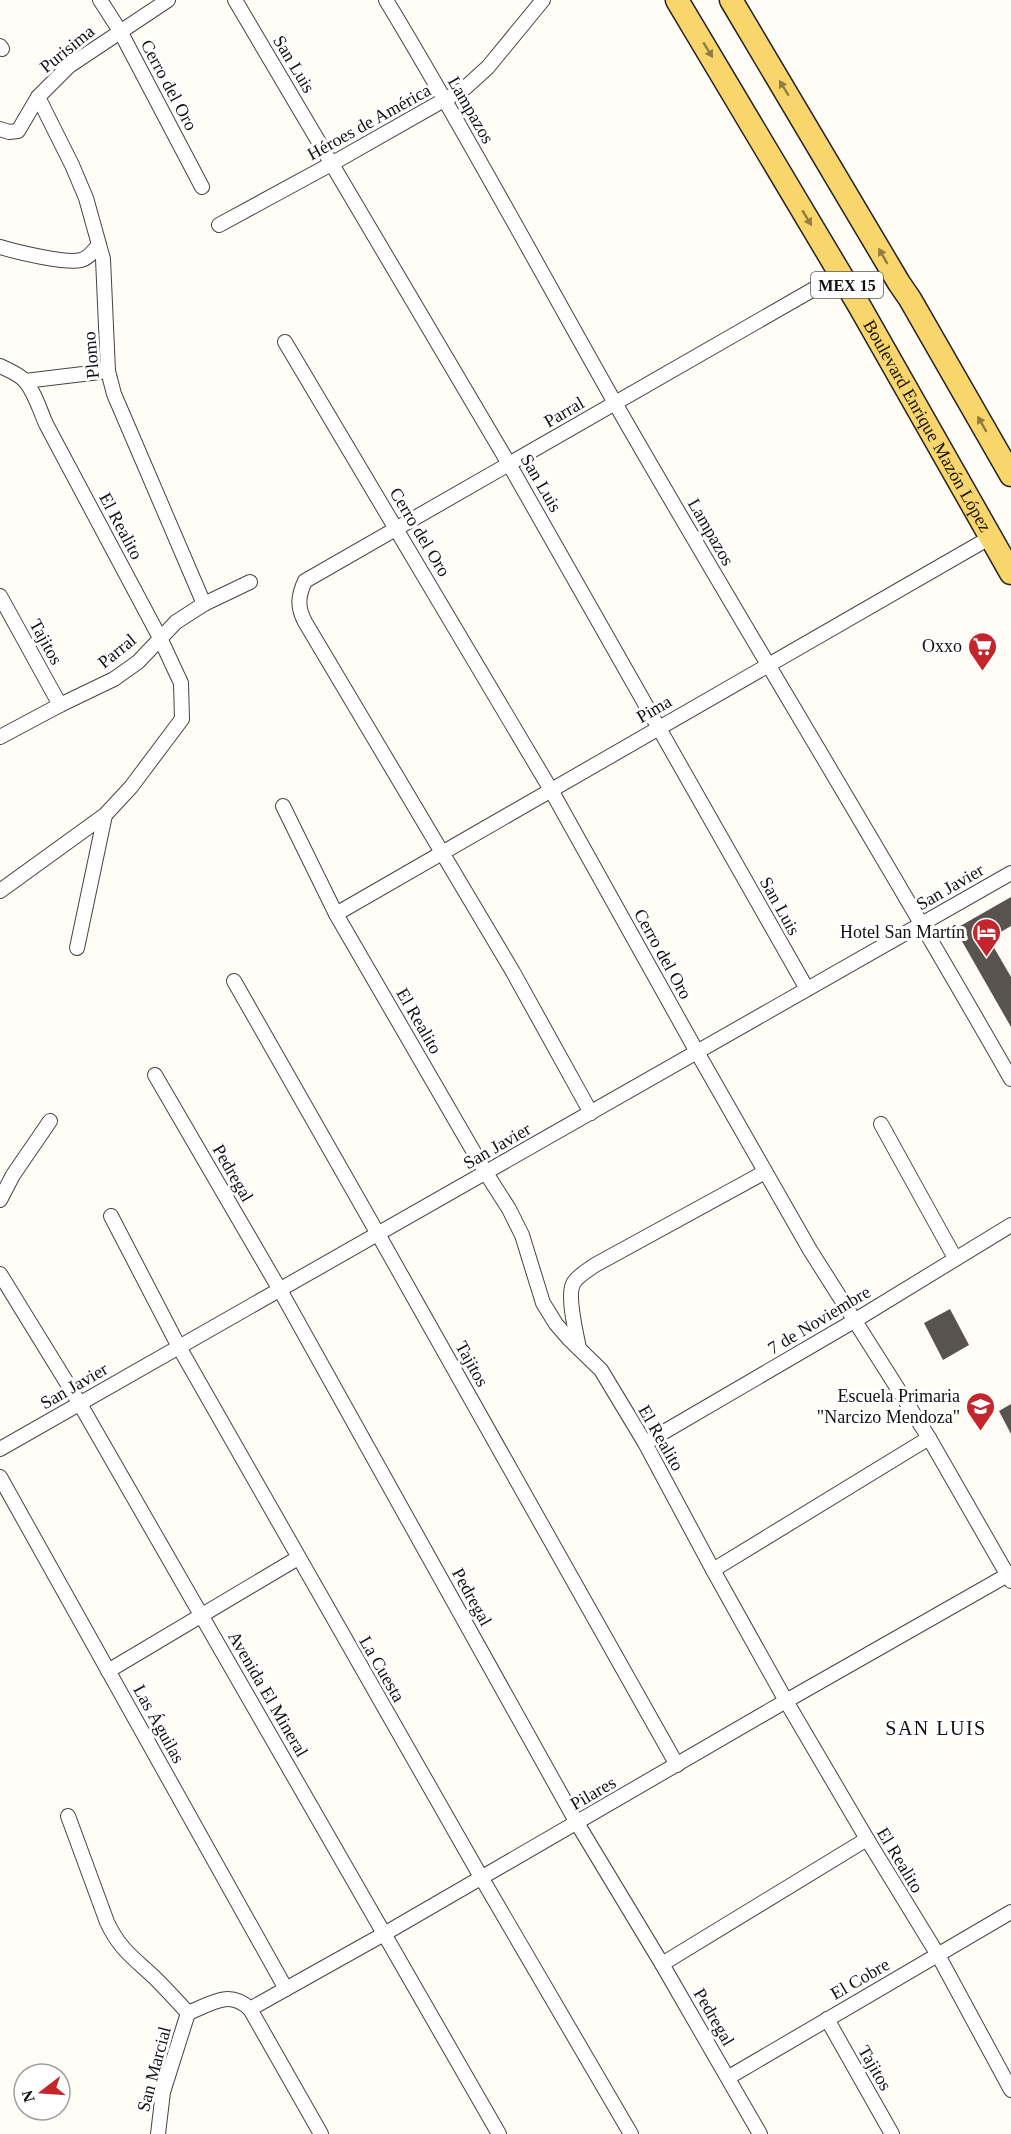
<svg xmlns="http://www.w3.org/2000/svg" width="1011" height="2134" viewBox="0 0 1011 2134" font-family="'Times New Roman',serif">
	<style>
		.building { fill: #5a524d }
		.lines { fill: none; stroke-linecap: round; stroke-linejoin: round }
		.minor-casing { stroke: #444; stroke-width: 16 }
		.primary-casing { stroke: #222; stroke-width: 25 }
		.minor { stroke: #fff; stroke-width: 14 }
		.primary { stroke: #f9d66b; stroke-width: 22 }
		.oneway { fill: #917d42 }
		.labels { text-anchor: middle; stroke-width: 6; stroke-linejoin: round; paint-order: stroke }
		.shield { fill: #fff; stroke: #585858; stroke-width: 1.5 }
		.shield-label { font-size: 16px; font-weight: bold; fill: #111 }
		.street-label { font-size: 18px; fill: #111; stroke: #fff }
		.poi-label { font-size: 18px; fill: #111; stroke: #fff; text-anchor: end }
		.neighbourhood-label { font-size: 20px; letter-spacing: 1.5px; fill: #111; stroke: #fff }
	</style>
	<rect width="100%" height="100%" fill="#fffdf5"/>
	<g class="building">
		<polygon points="1011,897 1011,926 989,939 1011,977 1011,1027 955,929"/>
		<polygon points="950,1309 969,1345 943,1360 924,1323"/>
		<polygon points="1011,1404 1011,1434 999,1411"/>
	</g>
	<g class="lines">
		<defs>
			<g id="minor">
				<polyline points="100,0 120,31 202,187"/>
				<polyline points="235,0 509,464 807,989"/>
				<path d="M386,0C466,132 539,269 615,403C745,630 882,852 1011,1079"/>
				<polyline points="0,46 2,49"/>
				<polyline points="38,97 72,165 86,198 103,259 108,371 114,394 204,604"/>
				<polyline points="0,129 9,132 18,131 38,97 69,66 168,0"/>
				<polyline points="219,225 333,163 465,88 488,67 543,0"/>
				<path d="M0,247C16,252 67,264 81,260C89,258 93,251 99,245"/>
				<polyline points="285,342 551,790 697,1052 810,1250 929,1438 1011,1581"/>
				<path d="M0,366C8,370 19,374 25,381C35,392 40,411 46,424L160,638L181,683L182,719L131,787L105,815L0,891"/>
				<polyline points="25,381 108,371"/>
				<polyline points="0,596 60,705"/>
				<polyline points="0,737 60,705 114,679 138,662 176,622 204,604 250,582"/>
				<polyline points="283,806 336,914 486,1173 509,1209 522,1235 543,1303 556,1324 569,1339 601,1370 645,1443 713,1570 786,1701 867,1839 938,1955 1011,2090"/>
				<polyline points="336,914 991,537"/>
				<polyline points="77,948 105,815"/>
				<polyline points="234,981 378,1234 677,1765"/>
				<polyline points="155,1075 280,1290 577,1823 662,1964 760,2134"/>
				<path d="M591,1113L513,972L305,622C297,607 298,596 305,581L840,274"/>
				<polyline points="881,1124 955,1258"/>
				<polyline points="0,1200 13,1175 50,1121"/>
				<polyline points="111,1216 179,1347 481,1877 631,2134"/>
				<polyline points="0,1274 80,1404 499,2134"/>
				<path d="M579,1348C576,1333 567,1297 573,1284C577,1276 588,1270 595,1265L765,1172"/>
				<polyline points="645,1443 854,1321 1011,1225"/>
				<polyline points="0,1449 1011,873"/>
				<polyline points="0,1477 286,1989"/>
				<polyline points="713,1570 929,1438"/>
				<polyline points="108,1671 298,1558"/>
				<path d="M68,1816L107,1922C120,1950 134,1958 156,1979C167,1990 178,2002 188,2013"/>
				<polyline points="662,1964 867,1839"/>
				<polyline points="250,2009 321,2134"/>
				<path d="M188,2013C211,2004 229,1989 250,2009L384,1934L786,1701L1011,1573"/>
				<polyline points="827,2019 892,2134"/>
				<polyline points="729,2077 1011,1912"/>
				<polyline points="158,2134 163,2092 188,2013"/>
			</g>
			<g id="primary">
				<path id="s1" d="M677,0L860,307L1011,573"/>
				<polyline points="731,0 899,283 910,299 1011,475"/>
			</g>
		</defs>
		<use href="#minor" class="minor-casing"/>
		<use href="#primary" class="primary-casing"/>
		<use href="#minor" class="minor"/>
		<use href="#primary" class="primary"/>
	</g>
	<defs><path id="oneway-solid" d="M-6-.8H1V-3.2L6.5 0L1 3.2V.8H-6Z" transform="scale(1.5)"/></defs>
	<g class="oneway">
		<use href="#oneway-solid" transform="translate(708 50) rotate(59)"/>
		<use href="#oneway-solid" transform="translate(784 88) rotate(-121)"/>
		<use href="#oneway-solid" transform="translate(807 218) rotate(59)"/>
		<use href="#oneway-solid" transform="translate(883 256) rotate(-120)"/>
		<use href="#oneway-solid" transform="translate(982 424) rotate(-120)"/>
	</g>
	<defs>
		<symbol id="supermarket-pin" viewBox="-11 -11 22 30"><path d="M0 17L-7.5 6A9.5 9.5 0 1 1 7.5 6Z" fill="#c4262e" stroke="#fff"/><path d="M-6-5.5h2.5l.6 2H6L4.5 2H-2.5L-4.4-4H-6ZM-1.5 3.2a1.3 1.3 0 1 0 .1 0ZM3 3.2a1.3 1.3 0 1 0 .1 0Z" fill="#fff"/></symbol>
		<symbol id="hotel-pin" viewBox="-11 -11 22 30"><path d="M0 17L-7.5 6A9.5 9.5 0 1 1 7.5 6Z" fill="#c4262e" stroke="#fff"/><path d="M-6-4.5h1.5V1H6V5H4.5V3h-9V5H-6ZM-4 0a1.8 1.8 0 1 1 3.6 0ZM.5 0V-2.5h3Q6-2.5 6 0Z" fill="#fff"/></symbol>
		<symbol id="school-pin" viewBox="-11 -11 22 30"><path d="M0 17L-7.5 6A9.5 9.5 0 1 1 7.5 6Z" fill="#c4262e" stroke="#fff"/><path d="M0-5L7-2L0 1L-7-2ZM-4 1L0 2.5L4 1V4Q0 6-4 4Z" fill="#fff"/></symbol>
	</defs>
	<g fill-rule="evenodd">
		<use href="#supermarket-pin" x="966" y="630" width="33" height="45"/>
		<use href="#hotel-pin" x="970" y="916" width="33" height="45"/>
		<use href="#school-pin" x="964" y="1390" width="33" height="45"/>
	</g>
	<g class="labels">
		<rect class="shield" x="811" y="272" width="72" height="26" rx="4.5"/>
		<g class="shield-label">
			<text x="847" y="291">MEX 15</text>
		</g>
		<g class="street-label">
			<text transform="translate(67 49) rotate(-39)" y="6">Purisima</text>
			<text transform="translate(294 64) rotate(59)" y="6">San Luis</text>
			<text transform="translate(169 85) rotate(62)" y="6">Cerro del Oro</text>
			<text transform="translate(471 110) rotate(60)" y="6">Lampazos</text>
			<text transform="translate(369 122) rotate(-29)" y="6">Héroes de América</text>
			<text transform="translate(91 355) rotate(-95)" y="6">Plomo</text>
			<text transform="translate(564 412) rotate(-30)" y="6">Parral</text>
			<text dy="6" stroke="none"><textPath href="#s1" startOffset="494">Boulevard Enrique Mazón López</textPath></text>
			<text transform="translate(541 483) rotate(60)" y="6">San Luis</text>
			<text transform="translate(121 526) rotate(62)" y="6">El Realito</text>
			<text transform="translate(420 532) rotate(59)" y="6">Cerro del Oro</text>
			<text transform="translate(711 532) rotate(60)" y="6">Lampazos</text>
			<text transform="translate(46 642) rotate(61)" y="6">Tajitos</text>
			<text transform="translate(117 651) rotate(-39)" y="6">Parral</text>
			<text transform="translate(654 709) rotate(-30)" y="6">Pima</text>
			<text transform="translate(950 887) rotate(-30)" y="6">San Javier</text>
			<text transform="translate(780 906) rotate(61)" y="6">San Luis</text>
			<text transform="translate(663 954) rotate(61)" y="6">Cerro del Oro</text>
			<text transform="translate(419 1021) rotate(60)" y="6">El Realito</text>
			<text transform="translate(497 1146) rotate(-30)" y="6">San Javier</text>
			<text transform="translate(233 1173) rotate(60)" y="6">Pedregal</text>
			<text transform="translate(819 1320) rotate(-31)" y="6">7 de Noviembre</text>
			<text transform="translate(472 1364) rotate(61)" y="6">Tajitos</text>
			<text transform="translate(74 1386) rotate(-30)" y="6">San Javier</text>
			<text transform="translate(661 1438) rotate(60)" y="6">El Realito</text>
			<text transform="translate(472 1597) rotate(61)" y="6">Pedregal</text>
			<text transform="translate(382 1669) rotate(60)" y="6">La Cuesta</text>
			<text transform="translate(268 1694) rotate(60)" y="6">Avenida El Mineral</text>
			<text transform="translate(159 1724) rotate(61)" y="6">Las Águilas</text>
			<text transform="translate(593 1793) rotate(-30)" y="6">Pilares</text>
			<text transform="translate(900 1860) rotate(59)" y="6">El Realito</text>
			<text transform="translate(860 1979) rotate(-30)" y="6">El Cobre</text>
			<text transform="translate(714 2017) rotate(60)" y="6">Pedregal</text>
			<text transform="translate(875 2068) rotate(60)" y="6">Tajitos</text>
			<text transform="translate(154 2069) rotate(-75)" y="6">San Marcial</text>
		</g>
		<g class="poi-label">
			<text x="962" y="652">Oxxo</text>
			<text x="965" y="938">Hotel San Martín</text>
			<text x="960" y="1402">Escuela Primaria<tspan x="960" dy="21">"Narcizo Mendoza"</tspan></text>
		</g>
		<g class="neighbourhood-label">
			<text x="936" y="1735">SAN LUIS</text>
		</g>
	</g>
	<g transform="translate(42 2092) rotate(253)"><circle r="28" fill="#ffffff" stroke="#a0a0a0" stroke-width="1.5"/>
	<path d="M0-4.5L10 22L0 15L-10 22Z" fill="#c4262e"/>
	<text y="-9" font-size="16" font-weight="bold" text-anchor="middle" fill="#111111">N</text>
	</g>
</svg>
